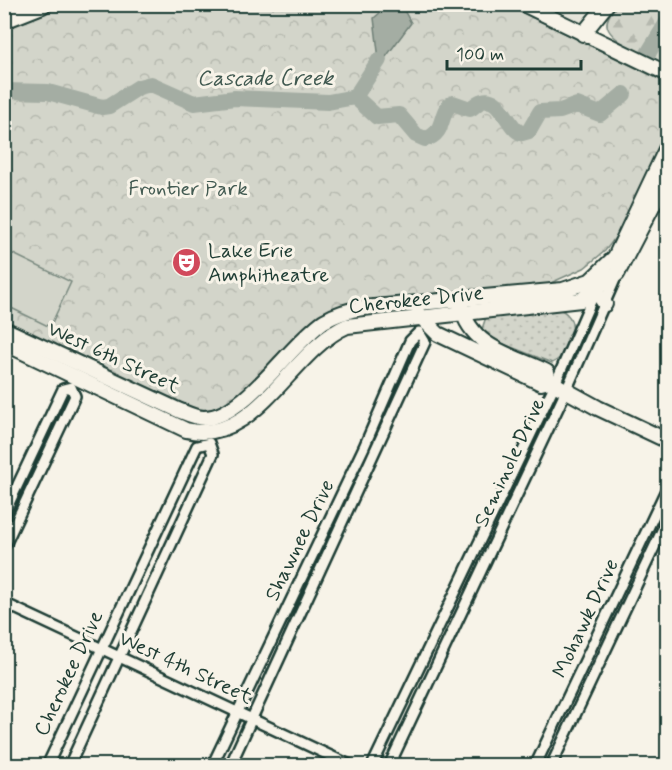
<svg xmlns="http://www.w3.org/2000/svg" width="672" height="770" viewBox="0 0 672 770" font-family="Mynerve,sans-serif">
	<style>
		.built { fill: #e5e4d9 }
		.grass { fill: url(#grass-dots); stroke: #79897f; stroke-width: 1.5 }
		.forest { fill: url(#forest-firs); stroke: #79897f; stroke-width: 1.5 }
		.park { fill: url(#park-crowns); stroke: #79897f; stroke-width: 1.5 }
		.garden { fill: #d3d5ca; stroke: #79897f; stroke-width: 1.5 }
		.water { fill: #a4ada3; stroke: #6f8077; stroke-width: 1.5 }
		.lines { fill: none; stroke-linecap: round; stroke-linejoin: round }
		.river { stroke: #a4ada3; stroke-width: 16 }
		.street-casing { stroke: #1f3d34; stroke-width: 14 }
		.secondary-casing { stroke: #1f3d34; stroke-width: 18 }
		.highway-casing { stroke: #1f3d34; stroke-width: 22 }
		.street { stroke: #f7f3e8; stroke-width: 9 }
		.secondary { stroke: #f7f3e8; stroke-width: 14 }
		.highway { stroke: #f7f3e8; stroke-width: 18 }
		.labels { text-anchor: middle; stroke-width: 6; stroke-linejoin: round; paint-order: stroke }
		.park-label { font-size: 21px; fill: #435b52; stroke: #f7f3e8 }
		.poi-label { font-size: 21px; fill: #1f3d34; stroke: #f7f3e8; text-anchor: start }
		.street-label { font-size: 21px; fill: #1f3d34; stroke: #f7f3e8 }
		.water-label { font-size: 22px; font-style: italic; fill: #405950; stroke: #f7f3e8 }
	</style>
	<defs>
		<pattern id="grass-dots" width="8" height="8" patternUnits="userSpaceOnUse" patternTransform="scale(1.5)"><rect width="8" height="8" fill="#d3d5ca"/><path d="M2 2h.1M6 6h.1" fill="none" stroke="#b5b8ae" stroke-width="1.8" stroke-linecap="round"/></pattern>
		<pattern id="forest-firs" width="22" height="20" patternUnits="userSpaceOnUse" patternTransform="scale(1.5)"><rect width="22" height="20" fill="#d3d5ca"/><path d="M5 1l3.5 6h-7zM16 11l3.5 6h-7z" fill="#b5b8ae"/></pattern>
		<pattern id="park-crowns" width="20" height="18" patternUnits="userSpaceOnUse" patternTransform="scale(1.5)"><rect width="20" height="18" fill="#d3d5ca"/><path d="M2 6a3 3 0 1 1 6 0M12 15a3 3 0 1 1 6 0" fill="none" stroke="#b5b8ae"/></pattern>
	</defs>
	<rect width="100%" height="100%" fill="#f7f3e8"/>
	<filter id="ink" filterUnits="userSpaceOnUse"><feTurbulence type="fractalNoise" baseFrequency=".0167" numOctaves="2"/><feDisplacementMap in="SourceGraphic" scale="12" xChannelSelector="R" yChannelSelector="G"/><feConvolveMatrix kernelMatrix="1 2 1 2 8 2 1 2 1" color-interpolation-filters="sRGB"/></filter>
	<g filter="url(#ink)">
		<polygon class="built" points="546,5 599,5 581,22"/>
		<path class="grass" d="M554,308C585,313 572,354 552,363L488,338L482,329L486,317Z"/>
		<path class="forest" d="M617,5H667V65C652,58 609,42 607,25C606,17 613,10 617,5Z"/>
		<polygon class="park" points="65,5 507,5 667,83 667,134 624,226 605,251 584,268 544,286 313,323 234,399 214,409 192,410 5,323 5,28"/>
		<polygon class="garden" points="5,250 71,282 50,327 5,305"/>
		<polygon class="water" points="389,5 401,5 411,23 386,57 379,60 374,18"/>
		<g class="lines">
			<g class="river">
				<polyline points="647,55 668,21"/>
				<path d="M4,91L48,92L102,107L109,106L139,87L151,84L194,103L235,98L328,102L355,97L377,117L399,115L416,135L425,139C447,134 438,110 453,103L470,109C473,108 475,105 478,103C501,90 507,130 522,133L529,131L540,112L560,111L577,105L600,114L624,94"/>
				<polyline points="355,97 379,60"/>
			</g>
			<defs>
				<g id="street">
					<polyline points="4,514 63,389 71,387 75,396 4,547"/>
					<polyline points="4,603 352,766"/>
					<polyline points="47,766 197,446 209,443 213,454 69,766"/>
					<polyline points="212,766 364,447 410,341 419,332 425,342 230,766"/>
					<polyline points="372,766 555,384 595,292"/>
					<polyline points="389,766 566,391 617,275"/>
					<polyline points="535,766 668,486"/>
					<polyline points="551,766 668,518"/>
				</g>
				<g id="secondary">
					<polyline points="523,4 668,74"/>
					<polyline points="583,34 607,4"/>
					<polyline points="592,285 605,304"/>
					<path d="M461,306C471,348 512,355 547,372L549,381L598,408L668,441"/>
					<polyline points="418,314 438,334 541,383 549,381"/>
					<path d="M4,329L178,410C186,413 195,418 204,418C244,418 290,344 324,321C336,314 349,310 363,308L563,290L590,281L615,257L668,145"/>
					<path d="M4,343L186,430C256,447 291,350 347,326L581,300L617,274L668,176"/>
				</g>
				<polyline id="highway" points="4,19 42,4"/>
			</defs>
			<use href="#street" class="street-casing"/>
			<use href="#secondary" class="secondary-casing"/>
			<use href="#highway" class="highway-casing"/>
			<use href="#street" class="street"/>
			<use href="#secondary" class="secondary"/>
			<use href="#highway" class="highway"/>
		</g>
	</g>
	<defs>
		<symbol id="theatre-disc" viewBox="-11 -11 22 22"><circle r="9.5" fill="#d1495b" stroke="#f7f3e8"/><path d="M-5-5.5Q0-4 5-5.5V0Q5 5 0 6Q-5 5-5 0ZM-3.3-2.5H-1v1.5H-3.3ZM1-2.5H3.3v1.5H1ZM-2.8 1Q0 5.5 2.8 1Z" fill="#fff"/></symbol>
	</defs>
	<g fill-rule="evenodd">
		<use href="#theatre-disc" x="170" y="246" width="33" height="33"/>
	</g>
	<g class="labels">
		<g class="park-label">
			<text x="188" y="195">Frontier Park</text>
		</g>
		<g class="poi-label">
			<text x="208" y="257">Lake Erie<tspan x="208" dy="24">Amphitheatre</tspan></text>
		</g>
		<g class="street-label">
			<text transform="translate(416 299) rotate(-6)" y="7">Cherokee Drive</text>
			<text transform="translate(114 357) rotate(25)" y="7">West 6th Street</text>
			<text transform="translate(509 462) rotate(-65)" y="7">Seminole Drive</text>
			<text transform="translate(299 540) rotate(-64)" y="7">Shawnee Drive</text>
			<text transform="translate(585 618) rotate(-65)" y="7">Mohawk Drive</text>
			<text transform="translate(186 667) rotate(25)" y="7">West 4th Street</text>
			<text transform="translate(68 673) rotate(-65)" y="7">Cherokee Drive</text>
		</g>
		<g class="water-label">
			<text x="265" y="85">Cascade Creek</text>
		</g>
	</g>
	<rect width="672" height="770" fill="none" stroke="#f7f3e8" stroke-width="24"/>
	<rect x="12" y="12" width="648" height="746" fill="none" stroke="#1f3d34" stroke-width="2" filter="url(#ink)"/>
	<path d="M447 60v9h134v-9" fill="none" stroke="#1f3d34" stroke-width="3"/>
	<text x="456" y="60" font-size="18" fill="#1f3d34" stroke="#f7f3e8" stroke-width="4.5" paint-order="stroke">100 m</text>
</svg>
